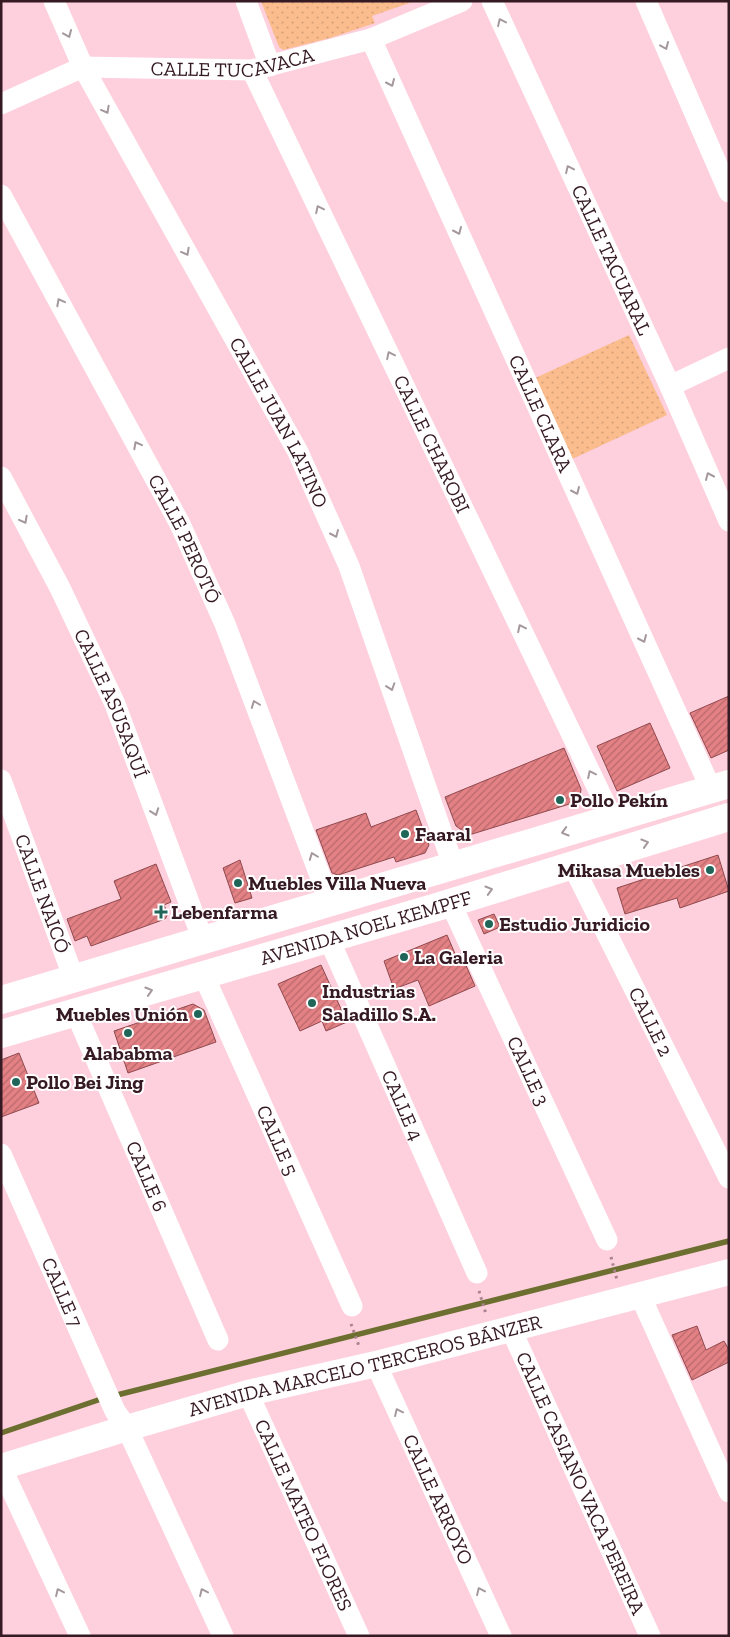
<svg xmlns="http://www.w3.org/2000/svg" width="730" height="1637" viewBox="0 0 730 1637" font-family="'Zilla Slab',serif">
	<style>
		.grass { fill: url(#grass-dots) }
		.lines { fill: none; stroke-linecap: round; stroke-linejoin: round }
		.stream { stroke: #6c6f30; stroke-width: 5.5 }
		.building { fill: url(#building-hatch); stroke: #8f494d }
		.path { stroke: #a9828e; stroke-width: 3; stroke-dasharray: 2.5 4; stroke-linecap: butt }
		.minor { stroke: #fff; stroke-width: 21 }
		.tertiary { stroke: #fff; stroke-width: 26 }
		.secondary { stroke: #fff; stroke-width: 28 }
		.oneway { stroke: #a4989c }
		.poi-dot { fill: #1f6558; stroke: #fefefe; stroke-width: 2 }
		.labels { text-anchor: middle; stroke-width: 4; stroke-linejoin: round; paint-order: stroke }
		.street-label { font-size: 20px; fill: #351923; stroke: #fefefe }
		.poi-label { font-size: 20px; font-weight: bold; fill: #351923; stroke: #fefefe; text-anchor: start }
	</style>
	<defs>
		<pattern id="grass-dots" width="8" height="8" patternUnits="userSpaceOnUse" patternTransform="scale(1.25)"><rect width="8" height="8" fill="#fbbd8d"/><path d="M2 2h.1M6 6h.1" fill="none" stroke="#d8a279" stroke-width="1.8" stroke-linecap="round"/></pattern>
		<pattern id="building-hatch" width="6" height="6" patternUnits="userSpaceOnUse" patternTransform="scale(1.25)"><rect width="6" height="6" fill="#e38185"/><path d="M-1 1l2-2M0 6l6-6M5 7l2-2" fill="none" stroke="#b9696c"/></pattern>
	</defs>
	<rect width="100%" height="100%" fill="#fecfdd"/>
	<g class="grass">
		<polygon points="261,1 415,1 372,16 375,23 330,38 283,50 279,47"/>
		<polygon points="629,335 667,415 570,460 533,379"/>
	</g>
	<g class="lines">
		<g class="stream">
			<polyline points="113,1396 729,1241"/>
			<polyline points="1,1433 104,1398"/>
		</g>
	</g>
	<g class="building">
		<polygon points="729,696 729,750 711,758 690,713"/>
		<polygon points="650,723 670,768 617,791 597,746"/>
		<polygon points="564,748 581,789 580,797 576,802 469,835 456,826 445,797"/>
		<polygon points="416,810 429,845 425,853 396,862 394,857 338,875 332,873 316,830 366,813 371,827"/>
		<polygon points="718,855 729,891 680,908 677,898 625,914 617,888"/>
		<polygon points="240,860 252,898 235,903 223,868"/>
		<polygon points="156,864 171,902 164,905 168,914 165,919 91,946 87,936 75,941 67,919 121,899 114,881"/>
		<polygon points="494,914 500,927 484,934 478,920"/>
		<polygon points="447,935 456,956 461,954 475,986 429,1006 418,980 394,989 384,961"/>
		<polygon points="321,965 347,1022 326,1031 322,1021 300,1031 278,984"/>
		<polygon points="193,1004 204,1010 216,1042 128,1073 114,1031"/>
		<polygon points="19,1053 39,1103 1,1117 1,1060"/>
		<polygon points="697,1326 706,1350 724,1341 729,1350 729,1362 692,1380 672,1335"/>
	</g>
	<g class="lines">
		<g class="path">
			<polyline points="611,1257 617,1280"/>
			<polyline points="479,1291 486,1314"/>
			<polyline points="351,1324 359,1346"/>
		</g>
		<g class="minor">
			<path id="s1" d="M54,1L83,67L298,452L349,566L453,865"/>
			<polyline points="246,1 270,66"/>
			<path id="s2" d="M492,1L670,386L729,521"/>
			<polyline points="646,1 729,192"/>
			<path id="s3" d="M371,39L711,789"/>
			<path id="s4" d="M252,70L612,818"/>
			<path id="s5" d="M1,104L83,67L252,70L371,39L462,1"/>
			<path id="s6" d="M1,195L180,524L225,624L330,902"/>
			<polyline points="670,386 729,358"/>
			<path id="s7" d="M1,477L60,588L115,704L203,940"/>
			<path id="s8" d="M1,780L74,979"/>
			<path id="s9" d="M573,866L729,1178"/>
			<path id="s10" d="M450,902L607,1240"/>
			<path id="s11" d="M328,937L477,1273"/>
			<path id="s12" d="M203,974L352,1306"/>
			<path id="s13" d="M76,1013L218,1340"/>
			<path id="s14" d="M1,1154L115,1411L127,1428L223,1636"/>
			<polyline points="640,1295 729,1492"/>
			<path id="s15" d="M511,1329L650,1636"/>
			<path id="s16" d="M376,1364L501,1636"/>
			<path id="s17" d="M248,1393L359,1636"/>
			<polyline points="1,1467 80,1636"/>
		</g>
		<path class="tertiary" id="s18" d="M1,1467L127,1428L248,1393L376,1364L729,1272"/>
		<g class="secondary">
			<polyline points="1,1000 729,784"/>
			<path id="s19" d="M1,1034L437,907L729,817"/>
		</g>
	</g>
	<defs><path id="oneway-chevron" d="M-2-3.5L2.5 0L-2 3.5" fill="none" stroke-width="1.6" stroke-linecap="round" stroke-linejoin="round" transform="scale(1.25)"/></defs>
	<g class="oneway">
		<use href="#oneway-chevron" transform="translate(501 22) rotate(-115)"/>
		<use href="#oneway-chevron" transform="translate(68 34) rotate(67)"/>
		<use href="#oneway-chevron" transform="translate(665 46) rotate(67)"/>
		<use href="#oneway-chevron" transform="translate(391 83) rotate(66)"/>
		<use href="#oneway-chevron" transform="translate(106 110) rotate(61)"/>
		<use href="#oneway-chevron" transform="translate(569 169) rotate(-115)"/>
		<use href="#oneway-chevron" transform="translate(319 209) rotate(-116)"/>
		<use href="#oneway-chevron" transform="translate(458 231) rotate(66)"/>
		<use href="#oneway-chevron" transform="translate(186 252) rotate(61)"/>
		<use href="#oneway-chevron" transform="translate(60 302) rotate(-118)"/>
		<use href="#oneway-chevron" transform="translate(390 355) rotate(-116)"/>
		<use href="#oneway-chevron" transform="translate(137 445) rotate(-118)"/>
		<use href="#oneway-chevron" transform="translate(709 476) rotate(-114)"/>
		<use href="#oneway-chevron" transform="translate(576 491) rotate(66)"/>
		<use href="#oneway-chevron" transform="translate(24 520) rotate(62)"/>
		<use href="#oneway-chevron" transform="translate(335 534) rotate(66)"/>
		<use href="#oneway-chevron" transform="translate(521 628) rotate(-116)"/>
		<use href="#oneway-chevron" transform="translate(643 639) rotate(66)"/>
		<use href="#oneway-chevron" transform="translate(391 687) rotate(71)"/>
		<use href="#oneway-chevron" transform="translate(255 704) rotate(-111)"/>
		<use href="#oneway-chevron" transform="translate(591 774) rotate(-116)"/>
		<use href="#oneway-chevron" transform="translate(155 812) rotate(70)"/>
		<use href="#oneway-chevron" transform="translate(565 832) rotate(164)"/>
		<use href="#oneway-chevron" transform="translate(645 843) rotate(-17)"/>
		<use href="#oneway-chevron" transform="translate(313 856) rotate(-111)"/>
		<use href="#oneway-chevron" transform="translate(489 890) rotate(-16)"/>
		<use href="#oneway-chevron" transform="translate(149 991) rotate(-17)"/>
		<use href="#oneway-chevron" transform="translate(398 1412) rotate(-115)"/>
		<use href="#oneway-chevron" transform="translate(480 1591) rotate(-115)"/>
		<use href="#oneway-chevron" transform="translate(59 1592) rotate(-115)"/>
		<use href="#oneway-chevron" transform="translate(203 1592) rotate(-115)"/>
	</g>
	<g class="poi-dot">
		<circle cx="560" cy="800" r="5"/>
		<circle cx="405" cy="834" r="5"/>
		<circle cx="710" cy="870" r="5"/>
		<circle cx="238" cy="883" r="5"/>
		<path d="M158.5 904.5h5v5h5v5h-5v5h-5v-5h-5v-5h5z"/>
		<circle cx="489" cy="924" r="5"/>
		<circle cx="404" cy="957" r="5"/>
		<circle cx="312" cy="1003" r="5"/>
		<circle cx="198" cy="1014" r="5"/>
		<circle cx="128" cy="1033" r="5"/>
		<circle cx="16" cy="1082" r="5"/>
	</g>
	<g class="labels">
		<g class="street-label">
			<text dy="7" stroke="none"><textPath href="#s5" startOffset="240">CALLE TUCAVACA</textPath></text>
			<text dy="7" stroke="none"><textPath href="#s2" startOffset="285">CALLE TACUARAL</textPath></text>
			<text dy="7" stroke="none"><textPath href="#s3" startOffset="411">CALLE CLARA</textPath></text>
			<text dy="7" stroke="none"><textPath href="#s1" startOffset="478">CALLE JUAN LATINO</textPath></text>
			<text dy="7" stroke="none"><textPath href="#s4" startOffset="415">CALLE CHAROBI</textPath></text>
			<text dy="7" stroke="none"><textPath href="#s6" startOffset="390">CALLE PEROTÓ</textPath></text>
			<text dy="7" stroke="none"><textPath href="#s7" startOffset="252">CALLE ASUSAQUÍ</textPath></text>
			<text dy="7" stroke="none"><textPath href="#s8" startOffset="121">CALLE NAICÓ</textPath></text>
			<text dy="7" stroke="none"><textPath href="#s19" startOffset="380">AVENIDA NOEL KEMPFF</textPath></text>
			<text dy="7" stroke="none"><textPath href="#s9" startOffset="174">CALLE 2</textPath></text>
			<text dy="7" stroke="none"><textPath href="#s10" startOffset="186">CALLE 3</textPath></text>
			<text dy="7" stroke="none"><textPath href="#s11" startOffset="184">CALLE 4</textPath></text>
			<text dy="7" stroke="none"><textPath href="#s12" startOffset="182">CALLE 5</textPath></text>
			<text dy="7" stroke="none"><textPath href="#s13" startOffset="178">CALLE 6</textPath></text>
			<text dy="7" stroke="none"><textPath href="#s14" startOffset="151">CALLE 7</textPath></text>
			<text dy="7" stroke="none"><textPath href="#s18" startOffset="378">AVENIDA MARCELO TERCEROS BÁNZER</textPath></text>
			<text dy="7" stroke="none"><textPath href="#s15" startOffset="169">CALLE CASIANO VACA PEREIRA</textPath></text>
			<text dy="7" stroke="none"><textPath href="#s16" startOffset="149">CALLE ARROYO</textPath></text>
			<text dy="7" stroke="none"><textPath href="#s17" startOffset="134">CALLE MATEO FLORES</textPath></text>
		</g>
		<g class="poi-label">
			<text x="570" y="807">Pollo Pekín</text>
			<text x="415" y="841">Faaral</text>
			<text x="700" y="877" text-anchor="end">Mikasa Muebles</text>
			<text x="248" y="890">Muebles Villa Nueva</text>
			<text x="171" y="919">Lebenfarma</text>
			<text x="499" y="931">Estudio Juridicio</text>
			<text x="414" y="964">La Galeria</text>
			<text x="322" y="998">Industrias<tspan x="322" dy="23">Saladillo S.A.</tspan></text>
			<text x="188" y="1021" text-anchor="end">Muebles Unión</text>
			<text x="128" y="1060" text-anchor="middle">Alababma</text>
			<text x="26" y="1089">Pollo Bei Jing</text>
		</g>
	</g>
	<rect width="730" height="1637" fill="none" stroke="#351923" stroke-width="5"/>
</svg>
